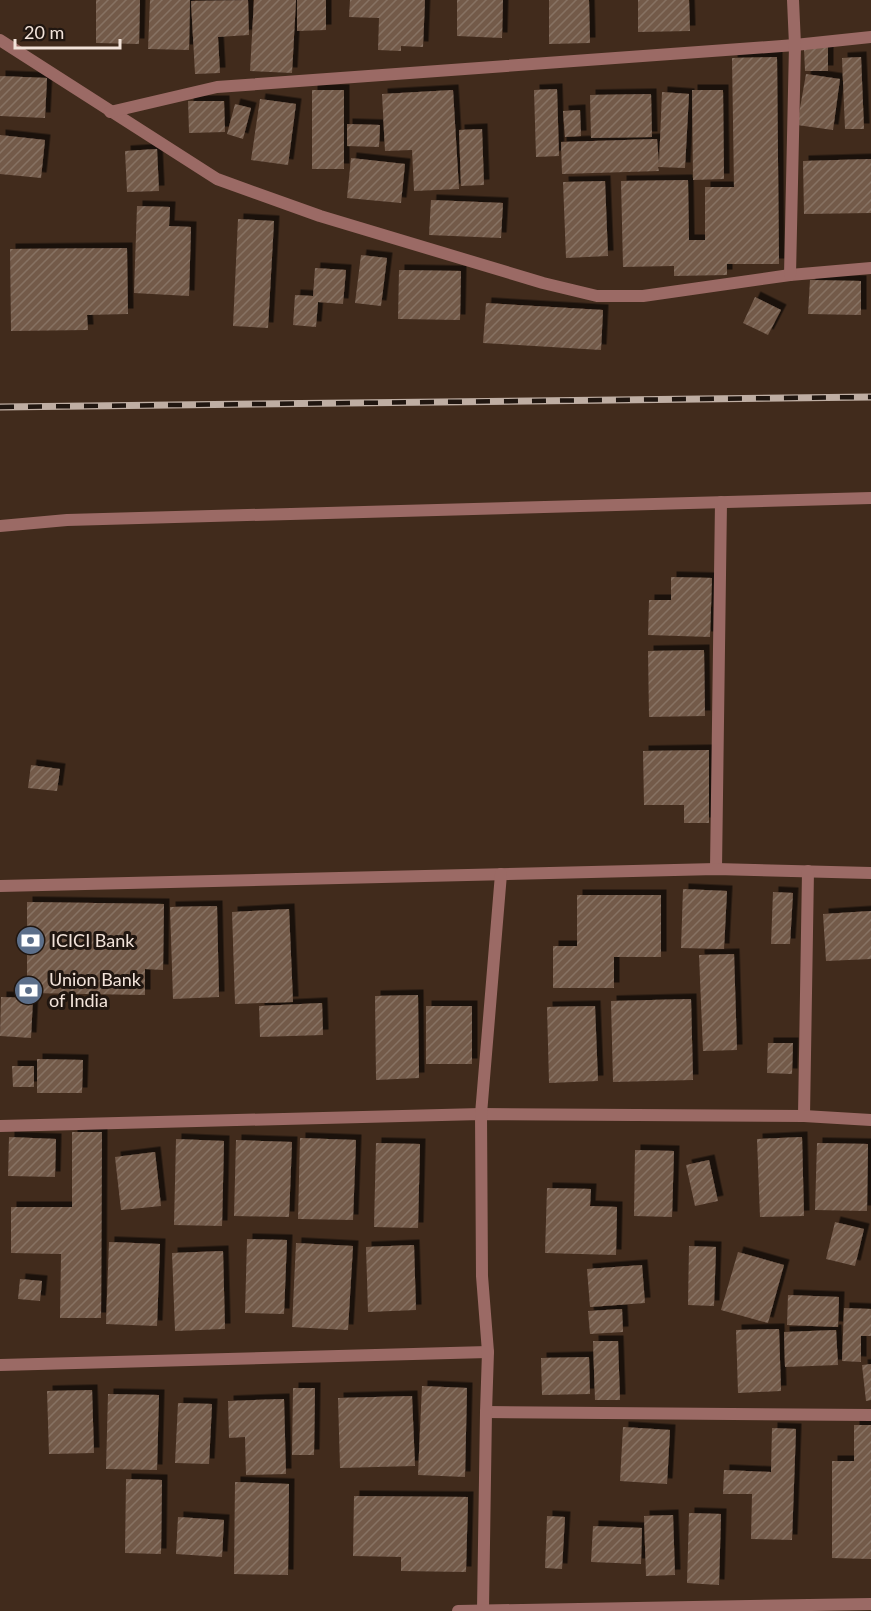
<svg xmlns="http://www.w3.org/2000/svg" width="871" height="1611" viewBox="0 0 871 1611" font-family="Lato,sans-serif">
	<style>
		.building { fill: url(#building-hatch); filter: url(#shadow) }
		.lines { fill: none; stroke-linecap: round; stroke-linejoin: round }
		.minor { stroke: #9b6a65; stroke-width: 12 }
		.tertiary { stroke: #9b6a65; stroke-width: 12 }
		.rail-casing { stroke: #bfaea3; stroke-width: 7 }
		.rail { stroke: #201610; stroke-width: 4.5; stroke-dasharray: 14; stroke-linecap: butt }
		.labels { text-anchor: middle; stroke-width: 6; stroke-linejoin: round; paint-order: stroke }
		.poi-label { font-size: 18px; fill: #f2e3da; stroke: #201610; text-anchor: start }
	</style>
	<defs>
		<pattern id="building-hatch" width="6" height="6" patternUnits="userSpaceOnUse" patternTransform="scale(1.5)"><rect width="6" height="6" fill="#735a4a"/><path d="M-1 1l2-2M0 6l6-6M5 7l2-2" fill="none" stroke="#877264"/></pattern>
		<filter id="shadow"><feDropShadow dx="5.5" dy="-5.5" stdDeviation="0" flood-color="#0009"/></filter>
	</defs>
	<rect width="100%" height="100%" fill="#412b1c"/>
	<g class="building">
		<polygon points="96,0 140,0 139,44 96,43"/>
		<polygon points="150,0 190,0 189,50 148,49"/>
		<polygon points="248,0 249,35 218,37 220,73 195,74 191,1"/>
		<polygon points="254,0 296,0 292,73 250,71"/>
		<polygon points="297,0 326,0 326,30 297,31"/>
		<polygon points="350,0 425,0 423,47 401,46 401,51 378,50 379,18 349,17"/>
		<polygon points="457,0 503,0 502,38 457,36"/>
		<polygon points="549,0 589,0 590,43 549,44"/>
		<polygon points="638,0 689,0 690,31 638,32"/>
		<polygon points="828,47 828,71 805,71 804,48"/>
		<polygon points="777,57 779,264 727,264 727,275 674,276 674,266 623,267 621,181 688,180 689,240 705,240 705,187 734,187 732,58"/>
		<polygon points="861,57 864,129 845,129 842,58"/>
		<polygon points="806,74 840,79 833,130 797,125"/>
		<polygon points="0,76 47,78 45,118 0,116"/>
		<polygon points="557,89 559,156 536,157 534,90"/>
		<rect x="312" y="90" width="32" height="79"/>
		<polygon points="453,90 459,189 414,191 412,150 385,151 382,94"/>
		<polygon points="692,90 723,90 724,179 693,180"/>
		<polygon points="662,92 689,94 685,168 658,167 659,171 562,174 561,142 657,139 659,164"/>
		<polygon points="651,94 652,137 591,138 590,95"/>
		<polygon points="260,99 296,104 288,165 251,160"/>
		<polygon points="188,101 224,101 225,132 189,133"/>
		<polygon points="235,104 251,108 243,139 227,134"/>
		<polygon points="580,110 581,136 565,137 563,111"/>
		<polygon points="347,124 380,125 379,147 347,146"/>
		<polygon points="482,129 484,185 461,186 459,130"/>
		<polygon points="0,135 45,140 41,178 0,174"/>
		<polygon points="157,149 159,191 127,192 125,151"/>
		<polygon points="351,158 405,164 401,203 347,198"/>
		<polygon points="871,159 871,213 804,214 803,161"/>
		<polygon points="605,181 608,256 566,258 563,182"/>
		<polygon points="431,200 503,203 501,238 429,235"/>
		<polygon points="137,206 170,207 169,226 191,227 189,296 134,293"/>
		<polygon points="238,219 274,221 268,328 233,326"/>
		<polygon points="127,248 128,314 87,315 88,330 11,331 10,249"/>
		<polygon points="361,255 387,258 381,306 355,303"/>
		<polygon points="315,268 346,270 343,304 318,302 316,327 293,325 295,295 313,296"/>
		<polygon points="399,270 461,271 460,320 398,319"/>
		<polygon points="810,280 861,281 861,315 808,314"/>
		<polygon points="755,297 781,310 768,335 743,323"/>
		<polygon points="486,303 603,310 601,350 483,343"/>
		<polygon points="671,577 712,578 710,637 648,635 649,600 671,600"/>
		<polygon points="704,650 705,716 649,717 648,651"/>
		<polygon points="709,750 709,823 684,823 684,805 644,805 643,751"/>
		<polygon points="31,765 60,769 57,791 28,788"/>
		<polygon points="683,889 727,891 724,949 681,948"/>
		<polygon points="773,892 793,893 790,944 771,944"/>
		<polygon points="577,895 661,895 661,957 614,957 614,988 553,988 553,946 577,946"/>
		<polygon points="27,902 164,904 163,970 145,969 145,995 27,993"/>
		<polygon points="217,906 219,997 173,999 170,907"/>
		<polygon points="289,909 293,1002 235,1004 232,912"/>
		<polygon points="871,911 871,959 826,961 823,914"/>
		<polygon points="734,954 737,1050 703,1051 699,955"/>
		<polygon points="418,995 419,1078 376,1080 375,996"/>
		<polygon points="1,997 33,998 31,1038 0,1036"/>
		<polygon points="691,999 693,1080 613,1082 611,1001"/>
		<polygon points="322,1003 323,1035 260,1037 259,1006"/>
		<rect x="426" y="1006" width="46" height="58"/>
		<polygon points="595,1006 598,1081 549,1083 547,1007"/>
		<polygon points="768,1043 793,1043 792,1074 767,1073"/>
		<polygon points="37,1059 83,1060 82,1093 37,1093"/>
		<polygon points="12,1066 34,1066 34,1087 13,1087"/>
		<polygon points="72,1132 102,1132 101,1318 60,1318 61,1254 11,1253 11,1207 72,1207"/>
		<polygon points="9,1137 56,1139 55,1177 8,1176"/>
		<polygon points="802,1137 804,1216 760,1217 757,1139"/>
		<polygon points="300,1138 356,1140 353,1220 298,1219"/>
		<polygon points="176,1139 224,1141 222,1226 174,1225"/>
		<polygon points="236,1140 292,1142 289,1217 234,1216"/>
		<polygon points="376,1143 420,1144 418,1228 374,1227"/>
		<polygon points="817,1143 868,1144 867,1211 815,1210"/>
		<polygon points="635,1150 674,1151 672,1217 634,1216"/>
		<polygon points="155,1152 161,1206 121,1210 115,1157"/>
		<polygon points="709,1160 718,1201 695,1206 686,1165"/>
		<polygon points="547,1188 591,1189 590,1206 617,1207 616,1255 545,1253"/>
		<polygon points="835,1222 864,1229 855,1266 826,1259"/>
		<polygon points="247,1239 287,1240 284,1314 245,1313"/>
		<polygon points="109,1242 160,1244 157,1326 106,1324"/>
		<polygon points="296,1243 353,1246 348,1330 292,1327"/>
		<polygon points="414,1245 416,1310 368,1312 366,1247"/>
		<polygon points="689,1246 716,1247 714,1306 688,1305"/>
		<polygon points="223,1251 225,1329 175,1331 172,1253"/>
		<polygon points="738,1252 784,1265 768,1323 721,1310"/>
		<polygon points="642,1265 645,1303 590,1307 587,1269"/>
		<polygon points="20,1279 42,1281 40,1301 18,1299"/>
		<polygon points="788,1295 839,1297 838,1327 787,1325"/>
		<polygon points="844,1308 871,1309 871,1336 861,1336 861,1362 842,1361"/>
		<polygon points="622,1309 623,1332 590,1334 588,1311"/>
		<polygon points="779,1329 781,1391 738,1393 736,1330"/>
		<polygon points="836,1330 838,1365 785,1367 784,1332"/>
		<polygon points="593,1341 618,1341 620,1400 595,1400"/>
		<polygon points="589,1357 590,1394 542,1395 541,1358"/>
		<polygon points="871,1364 871,1400 866,1401 862,1365"/>
		<polygon points="422,1386 467,1388 465,1477 418,1475"/>
		<polygon points="293,1388 315,1388 314,1455 292,1455"/>
		<polygon points="92,1390 94,1453 49,1454 47,1391"/>
		<polygon points="108,1394 159,1395 157,1470 106,1469"/>
		<polygon points="412,1396 415,1466 340,1468 338,1398"/>
		<polygon points="284,1399 286,1474 246,1475 245,1437 229,1438 228,1401"/>
		<polygon points="178,1403 212,1404 209,1464 175,1463"/>
		<polygon points="854,1425 871,1425 871,1559 832,1558 832,1461 854,1461"/>
		<polygon points="623,1427 670,1430 667,1484 620,1481"/>
		<polygon points="772,1428 796,1429 792,1540 751,1539 752,1494 723,1494 724,1470 771,1472"/>
		<polygon points="126,1479 162,1480 161,1554 125,1553"/>
		<polygon points="235,1482 289,1484 288,1575 234,1574"/>
		<polygon points="354,1496 468,1497 466,1572 401,1571 401,1557 353,1556"/>
		<polygon points="689,1513 721,1514 719,1585 687,1583"/>
		<polygon points="673,1515 675,1575 646,1576 644,1516"/>
		<polygon points="547,1516 565,1517 562,1569 545,1568"/>
		<polygon points="178,1517 224,1520 222,1557 176,1554"/>
		<polygon points="593,1526 642,1528 641,1564 591,1562"/>
	</g>
	<g class="lines">
		<g class="minor">
			<polyline points="0,40 217,179 320,216 543,283 597,296 643,296 790,275 871,268"/>
			<polyline points="110,112 217,87 795,45 871,37"/>
			<polyline points="790,275 795,45 793,0"/>
			<polyline points="716,869 721,502"/>
			<polyline points="0,886 716,869 871,873"/>
			<polyline points="804,1116 808,871"/>
			<polyline points="0,1126 481,1114 804,1116 871,1120"/>
			<polyline points="0,1365 488,1352"/>
			<polyline points="486,1412 871,1415"/>
			<polyline points="483,1610 486,1412 488,1352 482,1276 481,1114 501,874"/>
			<polyline points="458,1611 871,1604"/>
		</g>
		<polyline class="tertiary" points="0,526 67,520 871,498"/>
		<defs>
			<polyline id="rail" points="0,407 871,397"/>
		</defs>
		<use href="#rail" class="rail-casing"/>
		<use href="#rail" class="rail"/>
	</g>
	<defs>
		<symbol id="bank-disc" viewBox="-11 -11 22 22"><circle r="9.5" fill="#5c6f8a" stroke="#201610"/><path d="M-6-4H6V4H-6ZM0-2.3a2.3 2.3 0 1 0 0 4.6a2.3 2.3 0 1 0 0-4.6Z" fill="#fff"/></symbol>
	</defs>
	<g fill-rule="evenodd">
		<use href="#bank-disc" x="14" y="924" width="33" height="33"/>
		<use href="#bank-disc" x="12" y="974" width="33" height="33"/>
	</g>
	<g class="labels">
		<g class="poi-label">
			<text x="51" y="947">ICICI Bank</text>
			<text x="49" y="986">Union Bank<tspan x="49" dy="21">of India</tspan></text>
		</g>
	</g>
	<path d="M15 39v9h105v-9" fill="none" stroke="#f2e3da" stroke-width="3"/>
	<text x="24" y="39" font-size="18" fill="#f2e3da" stroke="#201610" stroke-width="4.5" paint-order="stroke">20 m</text>
</svg>
